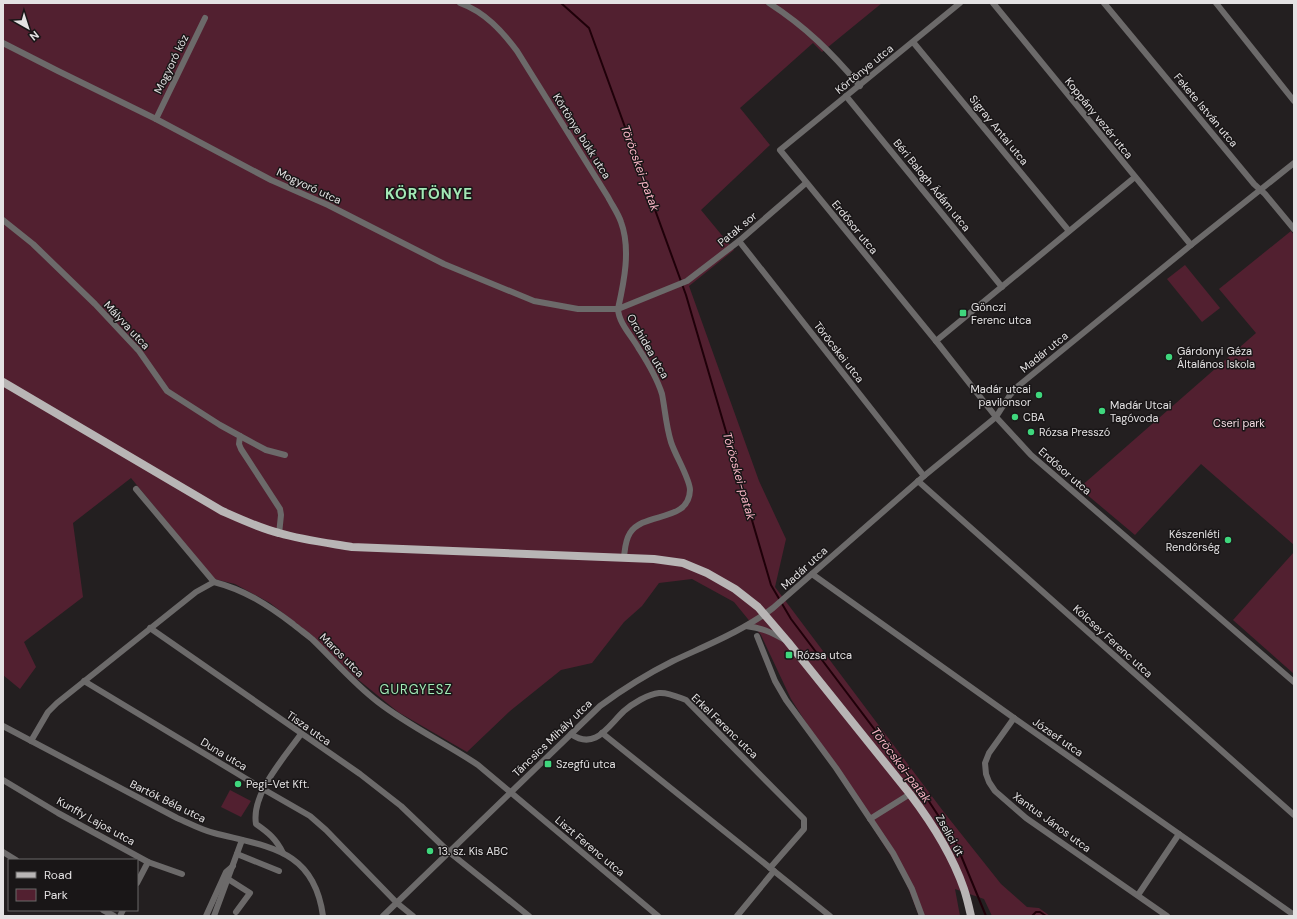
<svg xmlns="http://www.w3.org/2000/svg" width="1297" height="919" viewBox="0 0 1297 919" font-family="'DM Sans',sans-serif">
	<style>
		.green { fill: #522030 }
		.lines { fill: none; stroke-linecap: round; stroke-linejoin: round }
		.stream { stroke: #1f0009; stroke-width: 2 }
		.minor { stroke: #6c6a6a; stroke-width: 6 }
		.major { stroke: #b8b5b5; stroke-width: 8 }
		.poi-dot { fill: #3fd77d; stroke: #191617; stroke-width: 1.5 }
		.labels { text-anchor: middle; stroke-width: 3; stroke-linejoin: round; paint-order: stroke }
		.street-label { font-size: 11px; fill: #e4e2e3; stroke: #191617 }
		.poi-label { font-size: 11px; fill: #e4e2e3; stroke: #191617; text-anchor: start }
		.park-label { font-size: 11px; fill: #f1d9df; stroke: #191617 }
		.water-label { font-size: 12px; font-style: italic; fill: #fab5c6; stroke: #191617 }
		.quarter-label { font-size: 13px; letter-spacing: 1px; fill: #a3e9b6; stroke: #191617 }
		.district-label { font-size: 15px; font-weight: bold; letter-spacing: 1px; fill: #a3e9b6; stroke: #191617 }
	</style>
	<rect width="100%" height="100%" fill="#231f20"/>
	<g class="green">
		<polygon points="3,3 882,3 822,52 813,43 740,108 770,145 701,210 734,250 689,286 759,481 786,539 775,587 943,811 1001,884 1027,907 1039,908 1050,916 992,916 984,899 955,889 960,916 919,916 903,875 791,699 761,635 734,602 692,579 659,583 642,606 624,622 592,663 561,670 510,711 467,752 398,712 355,677 313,636 270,603 235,584 214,579 131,478 73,523 83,597 24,642 36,667 20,689 3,675"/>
		<polygon points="1291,231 1294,235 1294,545 1201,464 1135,535 1079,488 1256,333 1219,289"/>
		<polygon points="1185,265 1220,308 1202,322 1167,279"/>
		<polygon points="1294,552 1294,674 1233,620"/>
		<polygon points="230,790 251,801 241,817 221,807"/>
	</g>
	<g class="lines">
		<g class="stream">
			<polyline points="561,3 589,28 686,295 771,585 791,619 928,800 955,841 986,916"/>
			<polyline points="1032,916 1036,912 1040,912 1046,916"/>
		</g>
		<g class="minor">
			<path d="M460,3C485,12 502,31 517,51L608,197C612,205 618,213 621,222C631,249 624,282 618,309C619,324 632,336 639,349C648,363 657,378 662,394C665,409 666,426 671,442C675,455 690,479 690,490C689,523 644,511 630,533C625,541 625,549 624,557"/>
			<path d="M769,3C806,27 831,52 860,86"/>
			<polyline points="960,3 780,150 936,341 996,417 1031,455 1294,682"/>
			<polyline points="993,3 1191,245"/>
			<polyline points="1104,3 1254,184 1265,194 1294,229"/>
			<polyline points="1216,3 1294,101"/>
			<polyline points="913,42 1069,231"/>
			<polyline points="3,43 58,71 156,119 271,180 328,205 444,264 534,301 578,309 618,309 687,281 739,241 806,183"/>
			<polyline points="846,96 1002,287"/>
			<polyline points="156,119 205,18"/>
			<polyline points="3,220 33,244 95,304 139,351 167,391 220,425 240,436 239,444 241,449 280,509 281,515 279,534"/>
			<polyline points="739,241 924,476"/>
			<polyline points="936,341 1135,177"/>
			<polyline points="240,436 266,450 285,455"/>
			<polyline points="918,481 1294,815"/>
			<polyline points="136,489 214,582"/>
			<polyline points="812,574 1014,718 1294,915"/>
			<path d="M746,626C762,628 771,632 785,640"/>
			<polyline points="150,628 360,774 401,806 449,852 529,916"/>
			<polyline points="757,636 775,681 786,700 836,768 893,853 912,889 922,916"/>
			<polyline points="84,681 263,789 310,816 326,830 397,903 413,916"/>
			<polyline points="1014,718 989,753 985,763 986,774 989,782 995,791 1026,818 1167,916"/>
			<path d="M3,726L177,818C189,823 201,830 214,833C268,847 314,849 323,916"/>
			<polyline points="602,733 830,916"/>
			<path d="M571,734C595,751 608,726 624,711C632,704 648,694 659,693C668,692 678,697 686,700L804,819V829L770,868"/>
			<path d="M31,741L48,712L57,703L196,592L214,582C245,590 268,605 293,624C299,629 306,634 312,639C334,660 354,684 378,702C409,726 445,743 478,765L658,916"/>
			<polyline points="3,780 58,813 148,862 182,874"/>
			<polyline points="870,819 910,794"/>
			<polyline points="3,852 16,860"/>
			<path d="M283,853C276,839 269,833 256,824C251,794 284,758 301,734"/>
			<polyline points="237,854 279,871"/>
			<polyline points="228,879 250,893 236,912"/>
			<polyline points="137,883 148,862"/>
			<polyline points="1138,895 1179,834"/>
			<polyline points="103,910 114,916"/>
			<polyline points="120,916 123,910"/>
			<polyline points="206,916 226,872 233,866"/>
			<polyline points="214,916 242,840"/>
			<path d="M383,916L600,706C623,689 647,674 673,661C707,645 743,631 773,608L924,476L996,417L1010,395L1017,387L1191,245L1294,163"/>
			<polyline points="737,916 774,871"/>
		</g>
		<path class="major" d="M3,382L222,511C240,519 259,528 279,533C303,540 328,543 352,547L654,559L683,563L707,573L735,589L758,607L788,642L910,794C932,823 952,854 964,889C967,898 969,907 971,916"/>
	</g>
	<g class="poi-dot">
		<rect x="959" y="309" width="8" height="8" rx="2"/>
		<circle cx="1169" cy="357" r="4"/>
		<circle cx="1039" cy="395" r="4"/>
		<circle cx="1102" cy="411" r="4"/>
		<circle cx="1015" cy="417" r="4"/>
		<circle cx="1031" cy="432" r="4"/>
		<circle cx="1228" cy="540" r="4"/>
		<rect x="785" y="651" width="8" height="8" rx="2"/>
		<rect x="544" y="760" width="8" height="8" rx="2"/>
		<circle cx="238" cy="784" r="4"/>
		<circle cx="430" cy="851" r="4"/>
	</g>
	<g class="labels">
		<g class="street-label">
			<text transform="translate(171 64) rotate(-64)" y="4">Mogyoró köz</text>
			<text transform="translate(864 69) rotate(-39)" y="4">Körtönye utca</text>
			<text transform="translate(1206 110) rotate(50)" y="4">Fekete István utca</text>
			<text transform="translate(1099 118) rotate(51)" y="4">Koppány vezér utca</text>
			<text transform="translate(999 130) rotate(51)" y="4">Sigray Antal utca</text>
			<text transform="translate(582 136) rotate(58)" y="4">Körtönye bükk utca</text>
			<text transform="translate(932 185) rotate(51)" y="4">Béri Balogh Ádám utca</text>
			<text transform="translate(309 186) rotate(25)" y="4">Mogyoró utca</text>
			<text transform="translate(855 227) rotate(51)" y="4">Erdősor utca</text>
			<text transform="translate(737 229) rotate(-40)" y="4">Patak sor</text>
			<text transform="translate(127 325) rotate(47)" y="4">Mályva utca</text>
			<text transform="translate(648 346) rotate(60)" y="4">Orchidea utca</text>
			<text transform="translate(839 352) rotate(52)" y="4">Töröcskei utca</text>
			<text transform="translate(1044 352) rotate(-39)" y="4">Madár utca</text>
			<text transform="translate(1065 471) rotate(41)" y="4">Erdősor utca</text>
			<text transform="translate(804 568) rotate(-42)" y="4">Madár utca</text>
			<text transform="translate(1113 641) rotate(42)" y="4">Kölcsey Ferenc utca</text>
			<text transform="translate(342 655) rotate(45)" y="4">Maros utca</text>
			<text transform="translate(725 726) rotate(44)" y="4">Erkel Ferenc utca</text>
			<text transform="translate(309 728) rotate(35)" y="4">Tisza utca</text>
			<text transform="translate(1058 737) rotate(35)" y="4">József utca</text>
			<text transform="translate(552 738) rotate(-44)" y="4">Táncsics Mihály utca</text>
			<text transform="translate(224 754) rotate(31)" y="4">Duna utca</text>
			<text transform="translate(168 801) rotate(26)" y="4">Bartók Béla utca</text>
			<text transform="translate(96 821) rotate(29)" y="4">Kunffy Lajos utca</text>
			<text transform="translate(1052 822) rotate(36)" y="4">Xantus János utca</text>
			<text transform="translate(950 835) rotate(61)" y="4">Zselici út</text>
			<text transform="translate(590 846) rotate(40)" y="4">Liszt Ferenc utca</text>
		</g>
		<g class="poi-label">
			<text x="971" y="311">Gönczi<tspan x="971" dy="13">Ferenc utca</tspan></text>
			<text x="1177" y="355">Gárdonyi Géza<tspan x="1177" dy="13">Általános Iskola</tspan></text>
			<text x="1031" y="393" text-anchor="end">Madár utcai<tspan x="1031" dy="13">pavilonsor</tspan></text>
			<text x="1110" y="409">Madár Utcai<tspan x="1110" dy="13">Tagóvoda</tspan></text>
			<text x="1023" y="421">CBA</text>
			<text x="1039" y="436">Rózsa Presszó</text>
			<text x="1220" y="538" text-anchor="end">Készenléti<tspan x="1220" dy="13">Rendőrség</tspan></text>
			<text x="797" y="659">Rózsa utca</text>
			<text x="556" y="768">Szegfű utca</text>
			<text x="246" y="788">Pegi-Vet Kft.</text>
			<text x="438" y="855">13. sz. Kis ABC</text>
		</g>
		<g class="park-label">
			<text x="1239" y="427">Cseri park</text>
		</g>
		<g class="water-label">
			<text transform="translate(640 168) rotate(70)" y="4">Töröcskei-patak</text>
			<text transform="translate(739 476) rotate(74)" y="4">Töröcskei-patak</text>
			<text transform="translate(901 765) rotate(53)" y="4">Töröcskei-patak</text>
		</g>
		<g class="quarter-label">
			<text x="416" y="694">GURGYESZ</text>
		</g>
		<g class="district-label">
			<text x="429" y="199">KÖRTÖNYE</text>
		</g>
	</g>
	<rect width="1297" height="919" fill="none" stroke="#e4e2e3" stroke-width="8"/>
	<rect x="8" y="859" width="130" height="52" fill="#191617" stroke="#6a6869"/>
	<rect x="16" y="872" width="20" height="6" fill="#b8b5b5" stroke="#6a6869"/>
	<text x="44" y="879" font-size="12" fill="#e4e2e3">Road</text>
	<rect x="16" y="889" width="20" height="12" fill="#522030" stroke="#6a6869"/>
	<text x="44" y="899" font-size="12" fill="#e4e2e3">Park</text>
	<g transform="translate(28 28) rotate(141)" stroke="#191617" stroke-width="3" paint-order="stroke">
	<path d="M0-3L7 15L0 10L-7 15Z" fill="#e4e2e3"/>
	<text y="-6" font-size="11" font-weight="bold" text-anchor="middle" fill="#e4e2e3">N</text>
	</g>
</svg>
